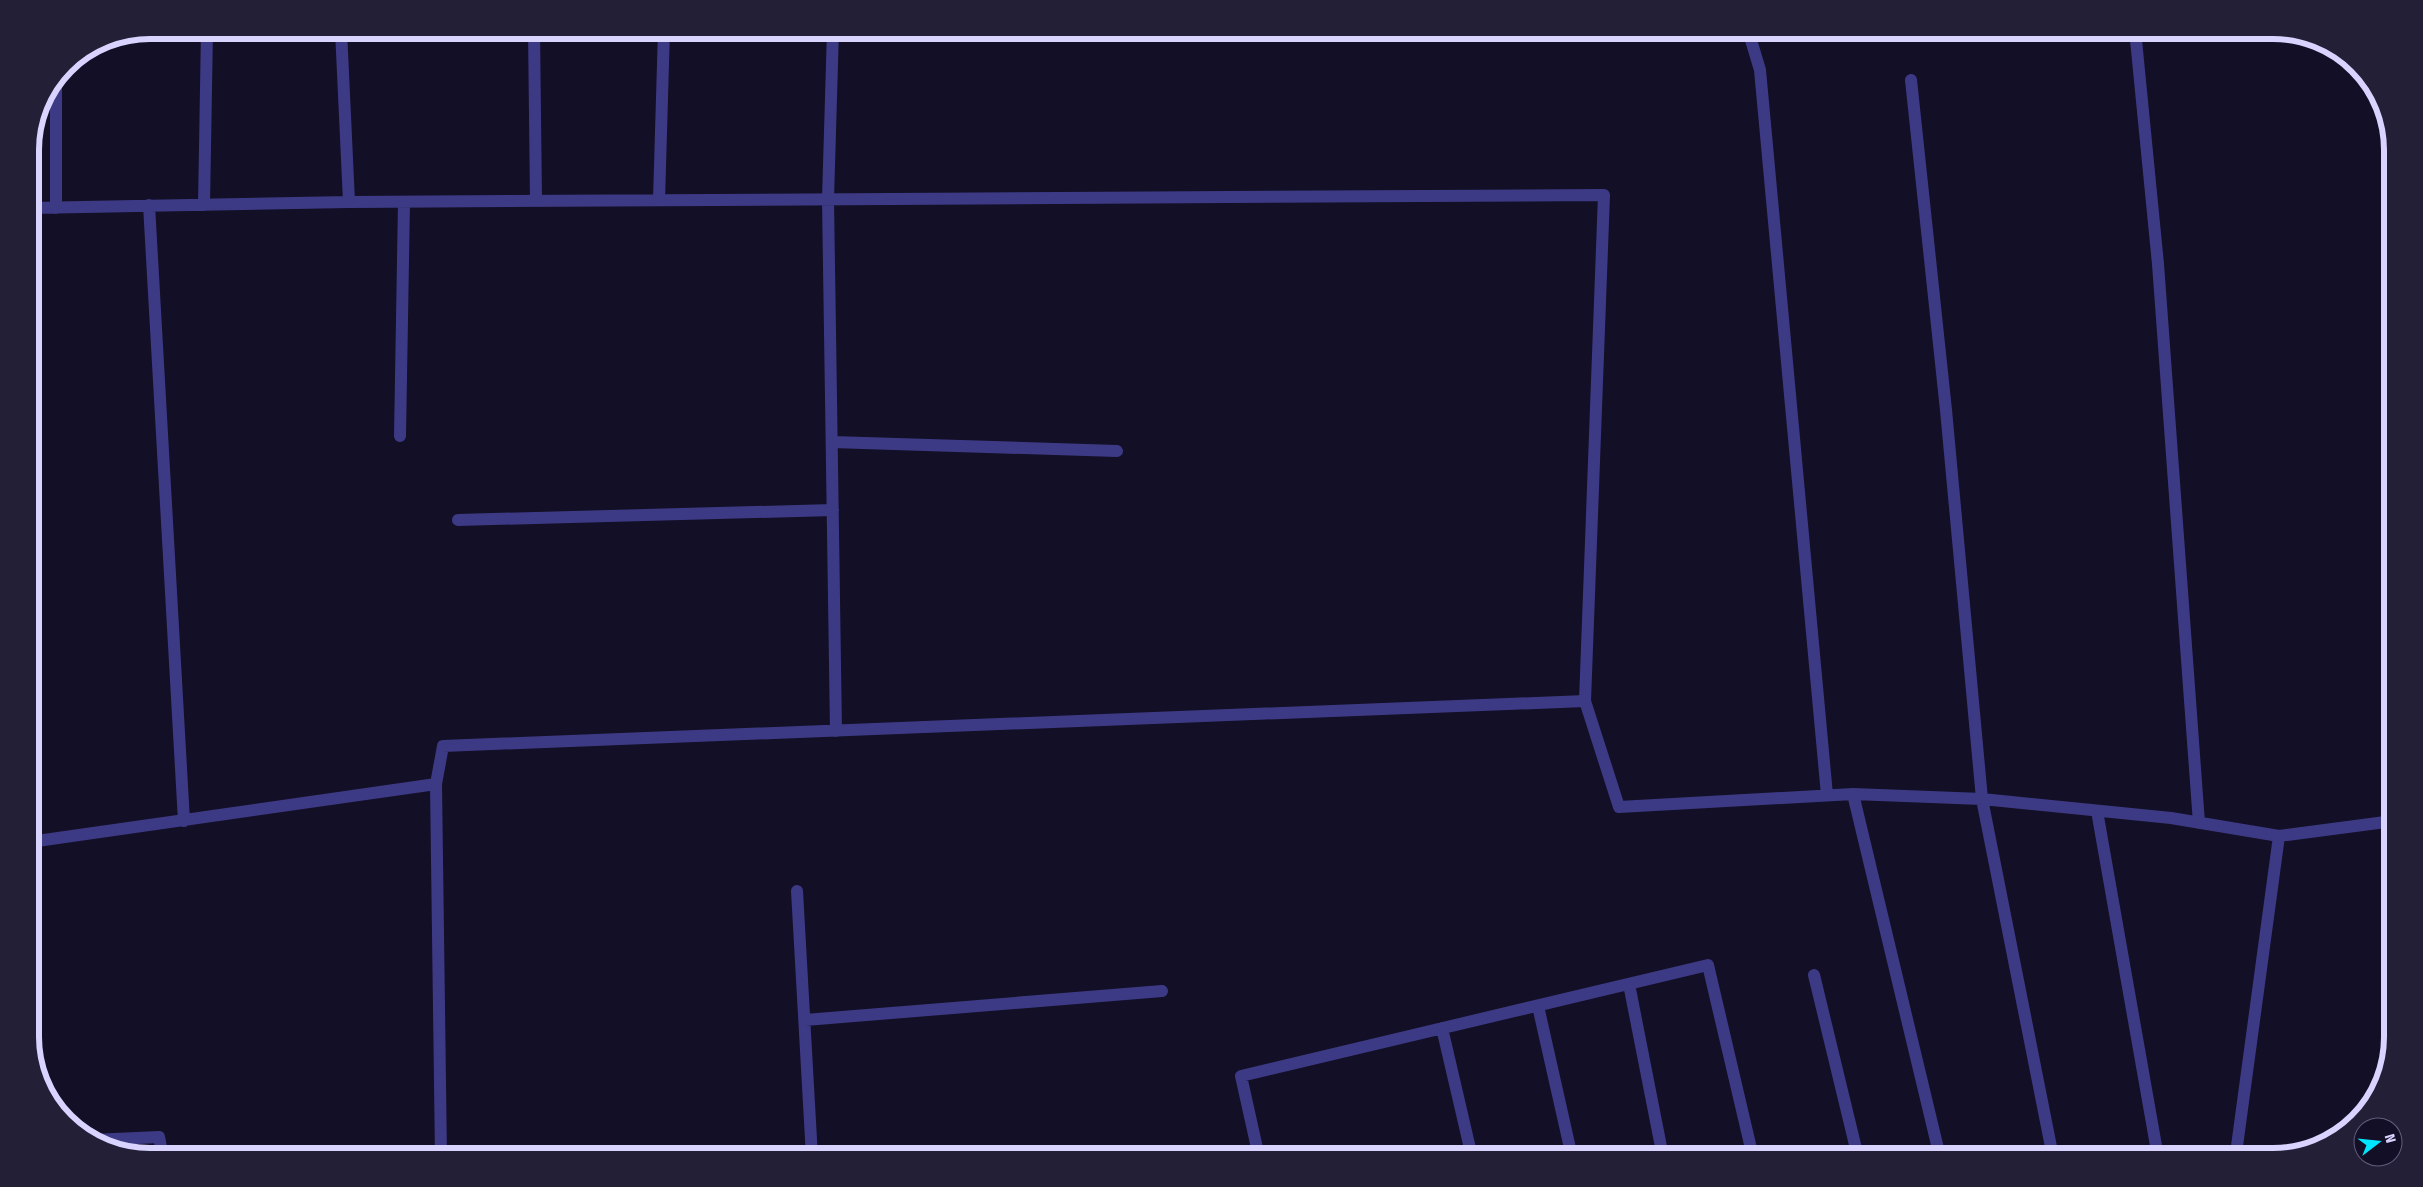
<svg xmlns="http://www.w3.org/2000/svg" width="2423" height="1187" viewBox="0 0 2423 1187" font-family="'Fira Sans Condensed',sans-serif">
  <style>
    .lines { fill: none; stroke-linecap: round; stroke-linejoin: round }
    .minor { stroke: #3d3a85; stroke-width: 12 }
    .rim { fill: none; stroke: #d9d4ff; stroke-width: 6 }
  </style>
  <rect width="100%" height="100%" fill="#130f26"/>
  <g class="lines">
    <path class="minor" d="M341,30L349,202
      M534,30L536,201
      M833,30L828,199L836,731
      M1748,30L1760,70L1827,795
      M2135,30L2158,264L2199,823
      M1911,80L1946,410L1982,799L2053,1157
      M659,200L664,30
      M149,205L184,821
      M204,205L207,30
      M30,208L349,202L1604,195L1585,701
      M56,208V78
      M400,436L404,202
      M832,442L1117,451
      M458,520L833,510
      M436,784L441,1157
      M2097,811L2158,1157
      M30,842L436,784L443,746L1585,701L1619,807L1853,794
      M797,891L812,1157
      M1814,975L1858,1157
      M1629,984L1663,1157
      M1538,1006L1572,1157
      M805,1020L1162,991
      M1442,1028L1472,1157
      M92,1140L159,1137L163,1157
      M1259,1157L1241,1076L1708,965L1753,1157
      M1940,1157L1853,794L1982,799L2171,818L2279,836
      M2238,1157L2237,1146L2279,836L2393,821"/>
  </g>
  <path d="M0 0H2423V1187H0ZM150 39H2273A111 111 0 0 1 2384 150V1037A111 111 0 0 1 2273 1148H150A111 111 0 0 1 39 1037V150A111 111 0 0 1 150 39Z" fill="#231f37" fill-rule="evenodd"/>
  <path class="rim" d="M150 39H2273A111 111 0 0 1 2384 150V1037A111 111 0 0 1 2273 1148H150A111 111 0 0 1 39 1037V150A111 111 0 0 1 150 39Z"/>
  <g transform="translate(2378 1142) rotate(74)"><circle r="24" fill="#130f26" stroke="#625e7d"/>
  <path d="M0-4L9 19L0 12L-9 19Z" fill="#00e5ff"/>
  <text y="-8" font-size="14" font-weight="bold" text-anchor="middle" fill="#d9d4ff">N</text>
  </g>
</svg>
